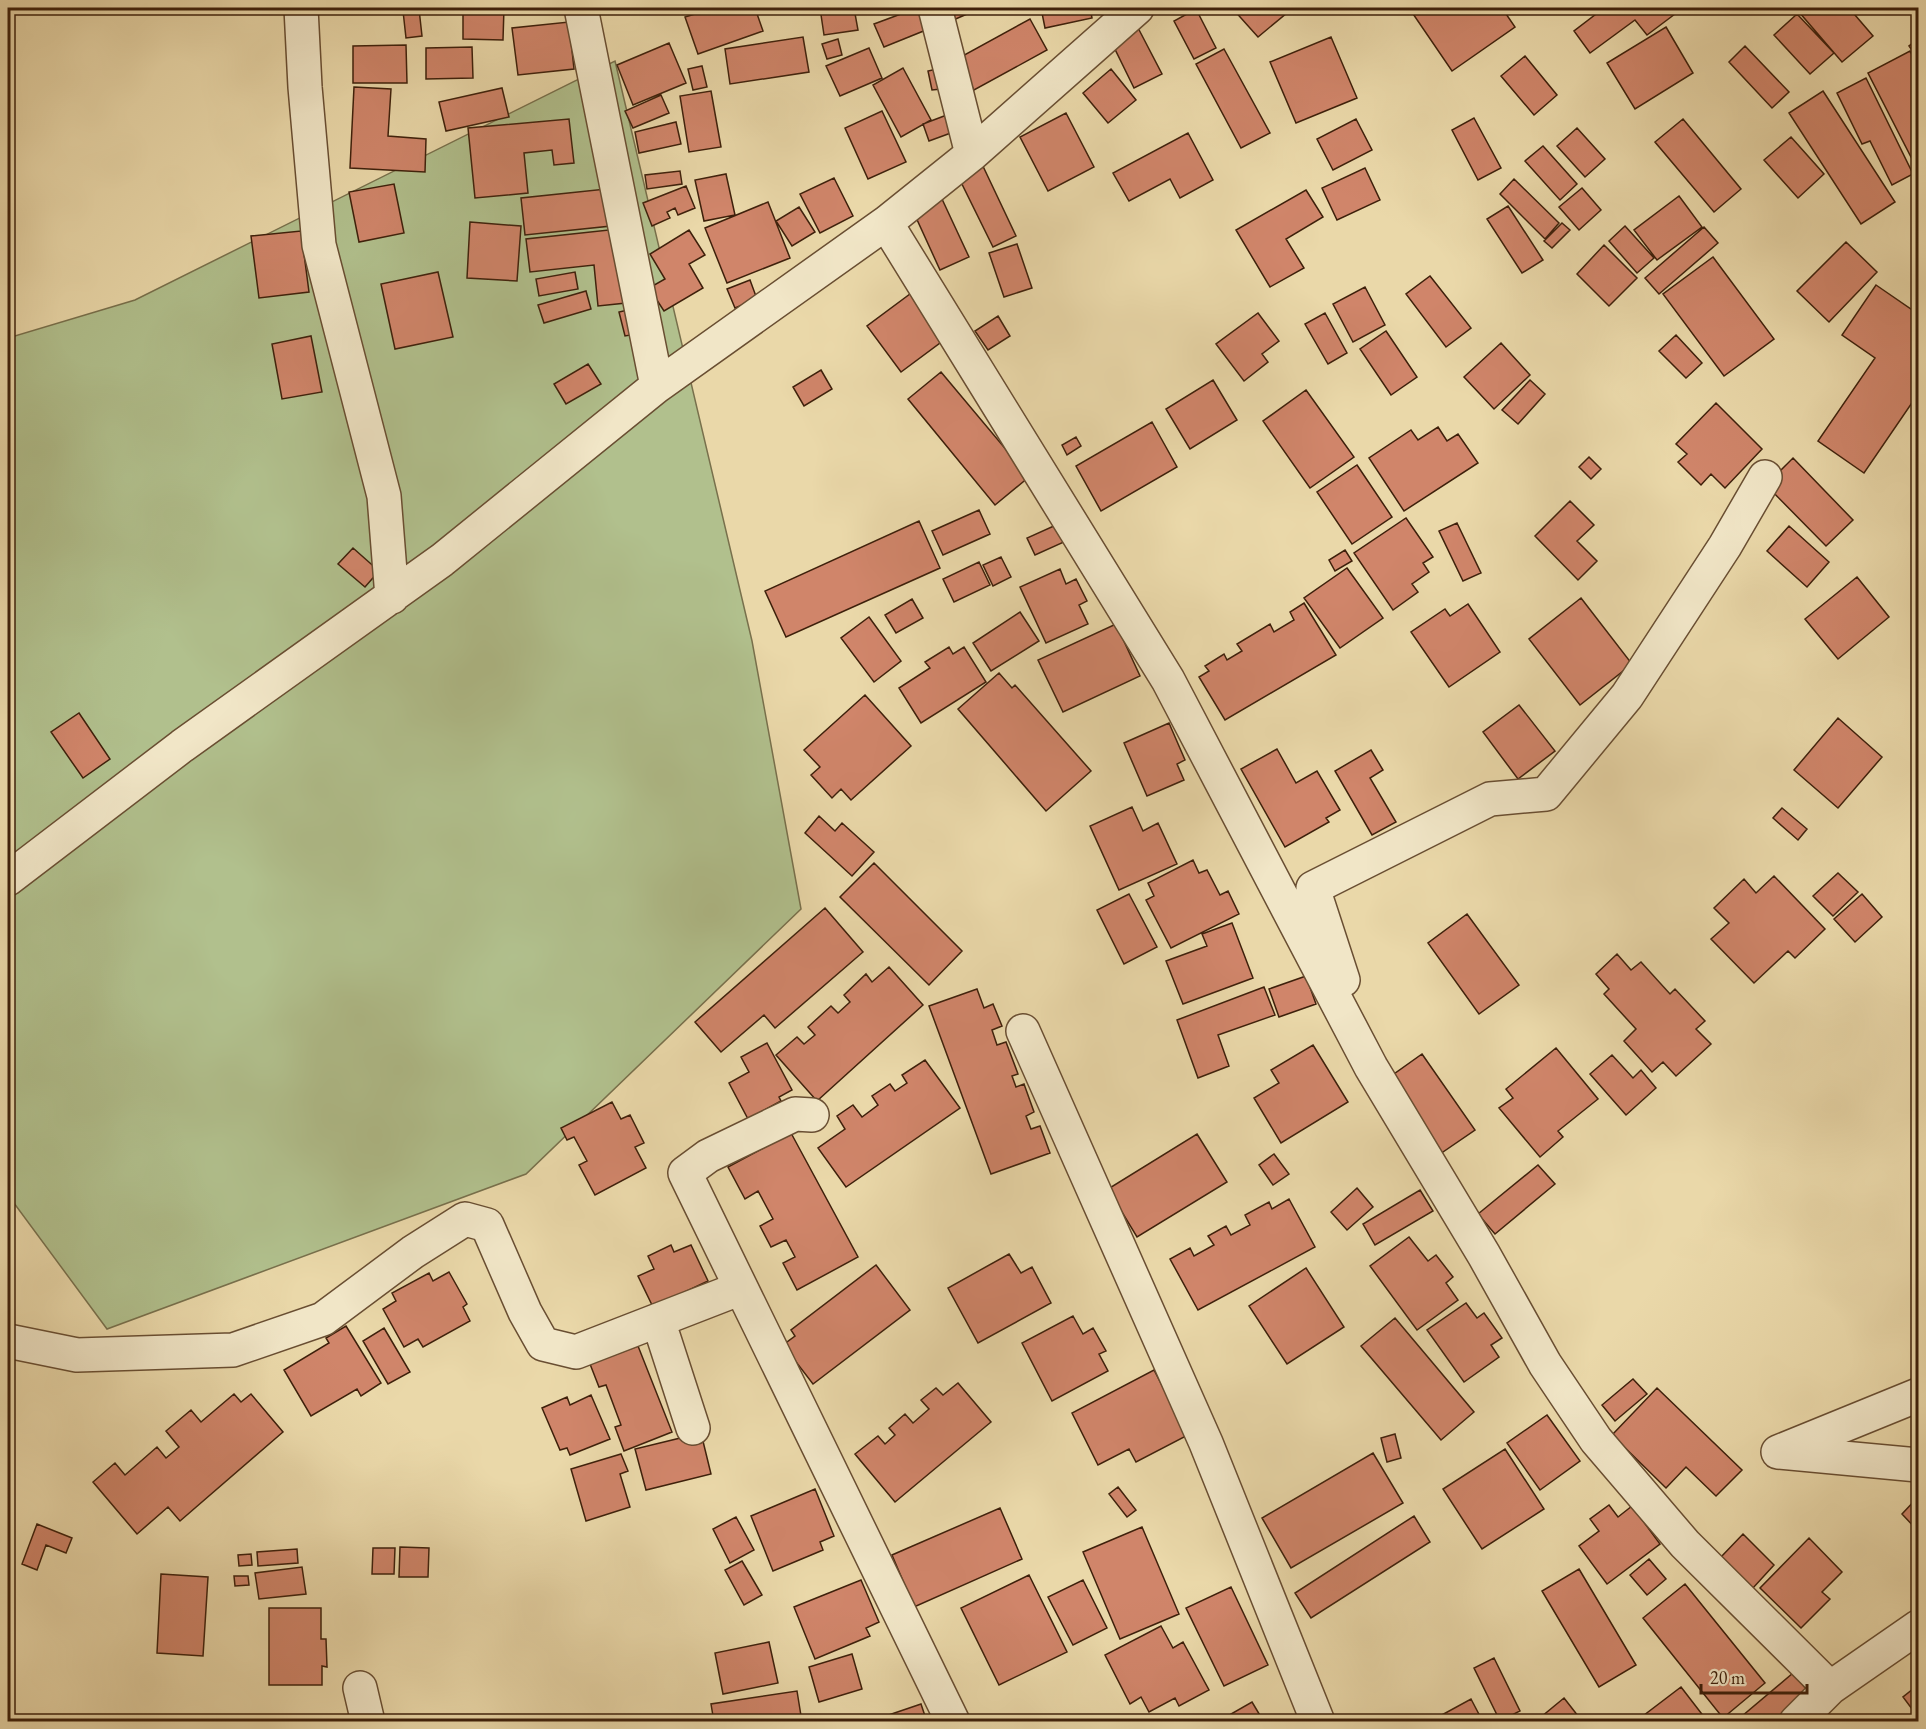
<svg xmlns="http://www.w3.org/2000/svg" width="1926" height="1729" viewBox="0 0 1926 1729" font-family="'EB Garamond',serif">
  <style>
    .green { fill: #b1c08d; stroke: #78704c; stroke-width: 1.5 }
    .building { fill: #d0856a; stroke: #3e200b; stroke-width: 1.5 }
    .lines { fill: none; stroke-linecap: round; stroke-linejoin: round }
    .minor-casing { stroke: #694e32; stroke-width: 36 }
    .minor { stroke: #f1e6c7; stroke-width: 33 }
  </style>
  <rect width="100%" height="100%" fill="#ead8a9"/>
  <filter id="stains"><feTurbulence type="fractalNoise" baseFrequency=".00333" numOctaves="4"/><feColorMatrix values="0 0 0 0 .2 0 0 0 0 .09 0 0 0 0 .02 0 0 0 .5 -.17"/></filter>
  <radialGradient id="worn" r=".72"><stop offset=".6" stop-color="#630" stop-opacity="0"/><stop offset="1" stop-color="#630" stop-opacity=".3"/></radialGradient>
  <path class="green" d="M615,61L752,641L801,909L526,1174L107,1329L8,1195V338L135,300Z"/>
  <path class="building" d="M463,8H504L503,40L463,39Z
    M511,8H578V9L511,10Z
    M715,8H755L763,31L698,54L685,17Z
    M820,8H854L858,30L824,35Z
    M917,8L926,30L884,47L874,24Z
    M945,8H981L951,21Z
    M1041,8H1090L1092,18L1045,28Z
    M1232,8H1293L1258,37Z
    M1409,8H1502L1515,27L1452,71Z
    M1604,8H1669L1675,14L1647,35L1635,20L1590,53L1574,31Z
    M1804,8H1849L1873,36L1842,62L1799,12Z
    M419,9L422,36L406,38L403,11Z
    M1196,9L1216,48L1194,59L1174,21Z
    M1797,14L1834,53L1810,74L1774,35Z
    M1030,19L1047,50L974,90L957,59Z
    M569,22L574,69L518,75L512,28Z
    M1136,24L1162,74L1134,88L1109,37Z
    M1666,27L1693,73L1635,109L1607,63Z
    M803,37L809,72L730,84L725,49Z
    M1331,37L1357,98L1296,123L1270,62Z
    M838,39L842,55L827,59L822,44Z
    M1918,39V59L1909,46Z
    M669,43L686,83L633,105L617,65Z
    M406,45L407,83H353V46Z
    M1745,46L1789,92L1772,108L1729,62Z
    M472,47L473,78L426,79V48Z
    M869,48L882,78L840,96L826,66Z
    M1224,49L1270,133L1241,148L1196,64Z
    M1910,51L1918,67V156L1912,159L1868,73Z
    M1525,56L1557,95L1534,115L1501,76Z
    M702,66L707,87L693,90L688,69Z
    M903,68L931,120L901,137L873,85Z
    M937,69L941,89L932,90L928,71Z
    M1111,69L1136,100L1108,123L1083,93Z
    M1866,78L1913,174L1892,185L1870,141L1862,144L1837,93Z
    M354,87L391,89L388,136L426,139L425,172L350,168Z
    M502,88L509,117L446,131L439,102Z
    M711,91L721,147L689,152L680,96Z
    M1823,91L1895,202L1861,224L1789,113Z
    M661,95L669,113L633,128L625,111Z
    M882,111L906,162L868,179L845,128Z
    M952,113L959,130L929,141L923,124Z
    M1066,113L1094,167L1048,191L1020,137Z
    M1474,118L1501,168L1478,180L1452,130Z
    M569,119L574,163L554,165L552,150L524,153L528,193L475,198L468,128Z
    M1356,119L1372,150L1333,170L1317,139Z
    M1683,119L1741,189L1714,212L1655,142Z
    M676,122L681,144L639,153L635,132Z
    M1577,128L1605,159L1585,177L1557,146Z
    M1188,133L1213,180L1180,198L1170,179L1129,201L1113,173Z
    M1791,137L1824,174L1798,198L1764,160Z
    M1543,146L1577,184L1560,200L1525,161Z
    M981,162L1016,236L993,247L957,174Z
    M1365,168L1380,200L1337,220L1322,188Z
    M680,171L682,184L647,189L645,175Z
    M726,174L735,215L704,221L695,180Z
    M834,178L853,216L820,233L800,194Z
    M1514,179L1559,223L1545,239L1500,194Z
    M394,184L404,233L359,242L349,192Z
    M686,186L695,208L678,215L675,208L667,212L670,218L652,226L643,203Z
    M1582,188L1601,210L1579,230L1559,207Z
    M606,189L611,226L525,235L521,198Z
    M1306,190L1323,217L1286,239L1304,268L1270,287L1236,230Z
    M1679,196L1702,227L1657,260L1634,230Z
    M942,199L969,257L940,270L914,213Z
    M768,202L790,258L727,283L705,228Z
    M1508,206L1543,260L1522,273L1487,219Z
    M799,207L815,232L792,246L776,221Z
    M470,222L521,226L517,281L467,278Z
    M1562,223L1570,230L1552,248L1544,241Z
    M1625,226L1654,258L1637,273L1609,241Z
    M1704,227L1718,243L1659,294L1645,278Z
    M618,229L626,303L598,306L594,265L530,272L526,239Z
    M689,230L705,255L689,264L703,288L664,311L649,288L665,279L650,254Z
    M301,231L309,292L259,298L251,236Z
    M1846,242L1877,272L1829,322L1797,291Z
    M1017,244L1032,288L1004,297L989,253Z
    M1604,245L1637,278L1609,306L1577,274Z
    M1713,257L1774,339L1724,376L1663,294Z
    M438,272L453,337L395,349L381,284Z
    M575,272L578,289L539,296L536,279Z
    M1430,276L1471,328L1446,347L1406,294Z
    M750,280L757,299L735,308L727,289Z
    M1876,285L1918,314V394L1864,473L1818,441L1875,358L1842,335Z
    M1365,287L1385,325L1353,342L1333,304Z
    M586,291L591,309L544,323L538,305Z
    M914,291L948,337L901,372L867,326Z
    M637,308L642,333L625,336L619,312Z
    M1258,313L1279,341L1262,354L1268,362L1244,381L1216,344Z
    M1325,313L1347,353L1328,364L1305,324Z
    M998,316L1010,336L988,350L975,331Z
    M1386,331L1417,377L1391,395L1360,349Z
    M1676,335L1702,363L1686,378L1659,351Z
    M311,336L322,392L282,399L272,344Z
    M1501,343L1530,375L1494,409L1464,377Z
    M588,364L601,384L566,404L554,384Z
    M821,370L832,389L804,406L793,387Z
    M941,372L1029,477L995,505L908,399Z
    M1213,380L1237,420L1190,449L1166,409Z
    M1530,380L1545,394L1518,424L1502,410Z
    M1306,390L1354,457L1310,488L1263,421Z
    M1716,403L1762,449L1725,488L1711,474L1701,485L1678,462L1687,454L1676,444Z
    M1152,422L1177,467L1101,511L1076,466Z
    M1438,427L1447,441L1458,434L1478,463L1404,511L1369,458L1411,430L1418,440Z
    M1076,437L1081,446L1067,455L1062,445Z
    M1589,457L1601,469L1591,479L1579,467Z
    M1793,458L1853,520L1826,546L1766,485Z
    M1357,465L1392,517L1352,544L1317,492Z
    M1570,501L1594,525L1577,541L1597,561L1578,580L1535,536Z
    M979,510L990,534L943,555L932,531Z
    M1406,518L1433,557L1423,563L1429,572L1412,584L1418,592L1393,610L1354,553Z
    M919,521L940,568L786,637L765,591Z
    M1457,523L1481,573L1463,581L1439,531Z
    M1056,525L1064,542L1035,555L1027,538Z
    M1789,526L1829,562L1807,587L1767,551Z
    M353,548L379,571L365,587L338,564Z
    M1345,550L1352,561L1335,571L1329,560Z
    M1001,557L1011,577L993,586L983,565Z
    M979,562L990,585L954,602L943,579Z
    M1347,568L1383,618L1340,648L1304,598Z
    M1060,569L1066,584L1076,579L1087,601L1079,605L1088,624L1046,643L1020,587Z
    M1857,577L1889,617L1838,659L1805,619Z
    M1581,598L1632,664L1580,705L1529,639Z
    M912,599L923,618L896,633L885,615Z
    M1304,603L1336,655L1225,720L1199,677L1209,671L1205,666L1224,654L1227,660L1242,651L1237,644L1270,624L1274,632L1294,620L1290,612Z
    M1468,604L1500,652L1449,687L1411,632L1445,609L1450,616Z
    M1020,612L1039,641L991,671L973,643Z
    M869,617L901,661L874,682L841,638Z
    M1116,624L1140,676L1063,712L1038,660Z
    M949,647L953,654L964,647L986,682L921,723L899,688L930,668L925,662Z
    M999,673L1012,688L1015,685L1091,771L1046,811L958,709Z
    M865,695L911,746L851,800L841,789L832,798L811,775L820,767L804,750Z
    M1519,705L1555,751L1518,779L1483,732Z
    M79,713L110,759L83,778L51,732Z
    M1838,718L1882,757L1838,808L1794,770Z
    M1169,723L1185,760L1177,764L1184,780L1147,796L1124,743Z
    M1277,749L1296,783L1317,771L1340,810L1326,818L1329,822L1285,847L1241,769Z
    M1371,750L1383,770L1370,778L1396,822L1372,835L1335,771Z
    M1132,807L1143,831L1158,823L1177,864L1119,890L1090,826Z
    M1782,808L1807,829L1798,840L1773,818Z
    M819,816L835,831L842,823L874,852L852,876L805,833Z
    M1193,860L1199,873L1207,870L1220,895L1228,891L1239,914L1171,948L1146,900L1154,896L1148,883Z
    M874,863L962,951L929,985L840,897Z
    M1838,873L1858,892L1833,916L1813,896Z
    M1774,876L1825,929L1795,958L1788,951L1754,983L1711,939L1729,923L1714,908L1744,879L1756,893Z
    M1129,894L1157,947L1124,964L1097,910Z
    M1862,894L1882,917L1855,942L1834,919Z
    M825,908L863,952L775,1028L764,1015L721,1052L695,1022Z
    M1467,914L1519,985L1479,1014L1428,943Z
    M1232,923L1253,978L1183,1004L1166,961L1207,946L1202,934Z
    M1617,954L1631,970L1641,962L1670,994L1675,989L1705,1021L1696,1029L1711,1044L1676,1076L1663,1062L1652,1072L1624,1041L1636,1029L1604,994L1609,989L1596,974Z
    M889,967L923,1005L817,1101L776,1055L797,1037L804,1044L815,1035L808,1027L831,1006L838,1013L850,1002L844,995L866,974L872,982Z
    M1306,976L1316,1004L1279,1017L1269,989Z
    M1264,987L1275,1015L1218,1035L1229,1066L1198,1078L1177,1020Z
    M977,989L984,1008L993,1004L1002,1026L992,1030L997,1045L1006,1042L1018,1074L1012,1076L1016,1087L1024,1084L1034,1112L1026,1116L1031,1129L1040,1126L1050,1153L991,1174L929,1006Z
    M767,1043L792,1090L779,1097L781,1101L748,1119L729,1083L749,1072L741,1057Z
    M1313,1045L1348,1102L1281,1143L1254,1098L1279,1083L1271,1070Z
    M1556,1048L1598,1099L1558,1131L1563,1137L1540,1157L1499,1108L1513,1098L1506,1089Z
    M1422,1054L1475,1130L1440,1154L1387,1079Z
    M1612,1055L1633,1078L1641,1070L1656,1088L1626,1115L1590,1074Z
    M925,1060L960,1108L846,1187L818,1148L845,1129L837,1116L853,1105L862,1117L878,1105L872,1096L890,1084L895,1091L907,1083L902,1075Z
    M612,1102L621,1119L630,1115L644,1143L635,1147L646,1168L595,1195L579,1165L587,1161L574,1137L567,1140L561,1128Z
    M791,1133L858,1257L797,1290L783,1263L795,1257L786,1240L771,1247L760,1226L773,1219L758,1191L745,1199L728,1167Z
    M1197,1134L1227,1182L1137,1237L1108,1189Z
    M1274,1154L1289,1174L1273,1185L1259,1165Z
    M1538,1165L1555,1184L1495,1234L1478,1214Z
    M1357,1188L1373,1207L1347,1230L1331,1212Z
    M1420,1190L1433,1211L1375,1245L1363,1224Z
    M1289,1199L1315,1247L1198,1310L1170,1259L1190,1248L1194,1256L1214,1245L1208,1236L1226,1226L1231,1235L1250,1225L1245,1215L1269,1202L1272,1209Z
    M1409,1237L1428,1261L1436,1255L1453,1277L1446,1283L1458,1300L1417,1330L1370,1266Z
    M671,1245L674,1252L691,1245L708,1281L653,1307L638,1276L654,1269L648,1256Z
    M1009,1254L1021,1273L1032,1267L1051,1303L978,1343L948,1288Z
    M876,1265L910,1310L813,1384L783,1345L795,1336L791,1330Z
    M1306,1268L1344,1327L1287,1364L1249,1306Z
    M449,1272L467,1304L463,1307L470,1321L423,1347L418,1339L404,1347L383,1309L396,1301L392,1293L429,1273L433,1281Z
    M1466,1303L1477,1318L1484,1313L1502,1338L1491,1345L1499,1357L1464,1382L1427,1330Z
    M1073,1316L1083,1334L1093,1328L1106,1351L1099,1354L1108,1371L1052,1401L1022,1343Z
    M1395,1318L1474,1412L1441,1440L1361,1346Z
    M346,1326L381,1383L361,1396L357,1389L311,1416L284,1370L329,1343L326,1338Z
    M384,1328L410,1372L388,1384L363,1341Z
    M638,1346L672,1432L624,1451L615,1427L621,1425L606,1385L599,1387L590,1364Z
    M1154,1370L1188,1435L1136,1462L1129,1449L1098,1465L1072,1413Z
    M1633,1379L1647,1394L1615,1421L1602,1405Z
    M958,1383L991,1422L895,1502L855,1454L878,1436L885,1444L895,1435L889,1428L905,1414L913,1423L929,1409L921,1400L936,1388L943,1395Z
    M1657,1388L1742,1470L1716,1496L1686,1467L1666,1488L1612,1435Z
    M234,1394L241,1402L251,1394L283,1432L180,1521L168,1507L137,1534L93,1482L115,1463L125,1475L157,1447L166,1458L179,1447L166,1431L191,1410L201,1422Z
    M591,1395L610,1439L570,1455L567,1448L560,1450L542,1408L567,1397L570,1405Z
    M1547,1415L1580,1461L1540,1490L1507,1443Z
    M701,1433L711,1474L646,1490L635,1449Z
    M1395,1434L1401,1458L1387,1462L1381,1438Z
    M1505,1449L1544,1509L1482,1549L1443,1489Z
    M1373,1453L1403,1503L1291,1568L1262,1518Z
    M621,1454L628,1471L620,1474L630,1507L586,1521L571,1469Z
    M1118,1487L1136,1510L1127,1517L1109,1494Z
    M815,1489L834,1536L820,1542L823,1550L773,1571L751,1516Z
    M1918,1497V1531L1902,1514Z
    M1609,1505L1618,1517L1632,1506L1660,1544L1607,1584L1579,1546L1599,1531L1590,1519Z
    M1000,1508L1022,1559L914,1607L892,1555Z
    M1414,1516L1430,1542L1311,1618L1295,1593Z
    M736,1517L754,1550L730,1563L713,1529Z
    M37,1524L72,1538L66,1553L46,1545L37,1570L22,1564Z
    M1142,1527L1179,1614L1120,1639L1083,1552Z
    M1743,1534L1774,1565L1753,1588L1721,1557Z
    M1809,1538L1842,1572L1822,1592L1830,1599L1801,1628L1760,1588Z
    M400,1547L429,1548L428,1577H399Z
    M373,1548H395L394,1574H372Z
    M297,1549L298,1563L258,1566L257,1552Z
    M251,1554L252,1565L239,1566L238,1555Z
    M1649,1559L1666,1579L1647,1595L1630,1575Z
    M742,1561L762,1595L744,1605L725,1570Z
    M302,1567L306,1594L259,1599L255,1573Z
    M1579,1569L1636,1665L1599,1687L1542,1591Z
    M161,1574L208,1577L203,1656L157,1653Z
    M1029,1575L1067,1652L999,1685L961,1608Z
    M234,1576H248L249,1585L235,1586Z
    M861,1580L879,1622L866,1628L870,1636L815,1659L794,1607Z
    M1083,1580L1107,1628L1073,1645L1048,1597Z
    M1685,1584L1765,1683L1723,1718L1643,1618Z
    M1231,1587L1268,1665L1224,1686L1186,1608Z
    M269,1608H321V1639H326L327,1667L322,1666V1685H269Z
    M1161,1626L1173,1648L1183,1642L1209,1690L1179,1706L1175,1698L1149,1712L1141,1697L1130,1704L1105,1655Z
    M769,1642L778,1683L723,1694L715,1653Z
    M852,1654L862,1689L819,1702L809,1667Z
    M1494,1658L1520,1711L1500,1721L1474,1668Z
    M1793,1673L1816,1701L1792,1722H1735Z
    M1918,1685V1722H1905L1915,1713L1903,1697Z
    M1681,1687L1708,1722H1635Z
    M797,1691L802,1722H714L711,1704Z
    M1564,1698L1582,1721L1535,1722Z
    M1471,1699L1483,1722H1429Z
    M1252,1702L1264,1722H1236L1231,1714Z
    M921,1704L927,1722H868Z"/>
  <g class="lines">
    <g class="minor-casing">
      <path id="minor" d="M301,8L305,87L319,245L384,496L392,597
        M581,8L657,386
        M935,8L972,154
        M886,223L1168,680L1371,1067L1484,1255L1545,1364L1596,1440L1685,1544L1830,1688
        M8,879L182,746L442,560L657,386L886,223L972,154L1137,8
        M1343,980L1313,888L1490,799L1546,794L1627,696L1725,546L1765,477
        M1023,1031L1206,1443L1318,1722
        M812,1115L795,1114L708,1156L685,1173L953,1722
        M658,1320L693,1428
        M8,1341L77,1355L233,1350L323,1319L413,1252L465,1219L487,1225L525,1312L543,1344L576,1352L741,1288
        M1918,1395L1778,1452L1918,1465
        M360,1688L368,1722
        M1796,1722L1830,1688L1918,1627"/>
    </g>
    <use href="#minor" class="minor"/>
  </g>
  <rect width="1926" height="1729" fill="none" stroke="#ead8a9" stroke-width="30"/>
  <rect x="9" y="9" width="1908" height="1711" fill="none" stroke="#3e200b" stroke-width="3"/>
  <rect x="15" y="15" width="1896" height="1699" fill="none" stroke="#3e200b" stroke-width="1.5"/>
  <path d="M1701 1684v9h106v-9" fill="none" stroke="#3e200b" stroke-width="3"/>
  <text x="1710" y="1684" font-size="18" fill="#3e200b" stroke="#f1e6c7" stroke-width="4.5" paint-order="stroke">20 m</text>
  <rect width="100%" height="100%" filter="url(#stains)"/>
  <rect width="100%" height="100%" fill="url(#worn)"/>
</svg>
